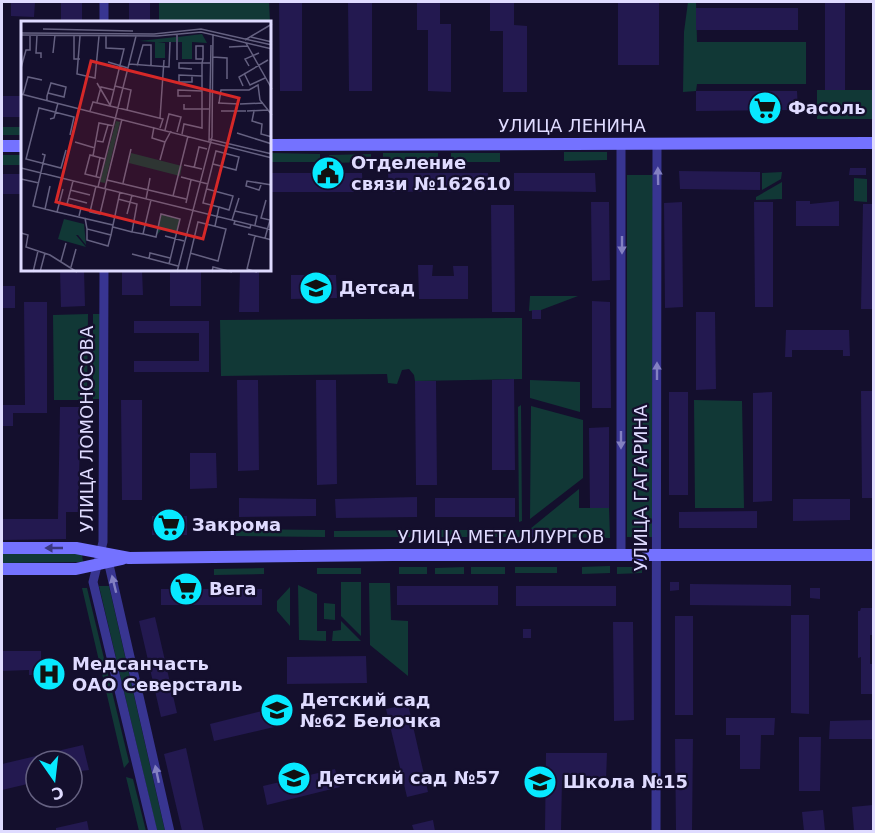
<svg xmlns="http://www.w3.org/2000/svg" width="875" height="833" viewBox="0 0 875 833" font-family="'DejaVu Sans',sans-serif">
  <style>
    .green { fill: #113836 }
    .building { fill: #231950 }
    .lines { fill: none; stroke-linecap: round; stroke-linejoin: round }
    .street { stroke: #383591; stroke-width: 9 }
    .secondary { stroke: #7472ff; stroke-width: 12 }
    .oneway { fill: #8380c2 }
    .oneway2 { fill: #3a3781 }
    .labels { text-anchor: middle; stroke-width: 4.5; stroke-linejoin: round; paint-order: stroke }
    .poi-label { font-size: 18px; font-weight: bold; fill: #dfdbff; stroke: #140f2d; text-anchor: start }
    .street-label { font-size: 18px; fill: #dfdbff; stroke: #140f2d }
    .inset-road { fill: none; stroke: #656181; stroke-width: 1.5 }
    .view { fill: #d62828; fill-opacity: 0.15; stroke: #d62828; stroke-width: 3 }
    .inset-edge { fill: none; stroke: #dfdbff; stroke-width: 3 }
  </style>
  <rect width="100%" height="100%" fill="#140f2d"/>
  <path class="green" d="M159,2H269L270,22H159Z
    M688,2H696L697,42H806V84H697L696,91L683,92L684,32Z
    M817,90H873V119H817Z
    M2,127H22V135H2Z
    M564,152H607V160L564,161Z
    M270,153L320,154V162H270Z
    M383,153H438V161L383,162Z
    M451,153H500V162H451Z
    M371,154V162L329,163V155Z
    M2,155H22V165H2Z
    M782,172L781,179L762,190V173Z
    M627,175H653L652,537H627Z
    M854,178L867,179V202L854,201Z
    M782,182V199L756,200V197Z
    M530,296H578L541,310L529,311Z
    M88,314L87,400H54L53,315Z
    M93,314H101L100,399H93Z
    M522,318V379L415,381L414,375L409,369L402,370L397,384L388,383L387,374L221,376L220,320Z
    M530,380L580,382V412L530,398Z
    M694,400L742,401L744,508H695Z
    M521,405L522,521L519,522L518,407Z
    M531,406L583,420V478L530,519Z
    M579,489V508H609L610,538L540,537L539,529H530Z
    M235,529L325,530V537L235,536Z
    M425,530V537H334V531Z
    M432,530H522V537H432Z
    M2,554H82L83,562L2,563Z
    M610,566V573L582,574V567Z
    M399,567H427V574H399Z
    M464,567V574H435V568Z
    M471,567H505V574H471Z
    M515,567H557V573H515Z
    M617,567H642V573L617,574Z
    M264,568V574L214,575V569Z
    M317,568H361V574H317Z
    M341,582H361V636L341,616Z
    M369,583H390L391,620L408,621V676L370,645Z
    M298,585L317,594V631H326V641L299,640Z
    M99,586H109L165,831H157Z
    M290,587V626L277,611V601Z
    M82,588H87L129,762L124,768Z
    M324,603L335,604V620L324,619Z
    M341,621L361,641H332L333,631L341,630Z
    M126,777L133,779L146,831H139Z"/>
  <path class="building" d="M11,2H35L34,17L11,16Z
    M61,2H82V22H61Z
    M129,2H150V22H129Z
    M279,2H302V91H280Z
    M348,2H372V91H349Z
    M417,2H440V24H451V92L428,91V30H417Z
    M490,2H514V25L527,26V92H503V31H490Z
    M618,2H659V65H618Z
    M825,2H845V90H825Z
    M696,8H798V30H696Z
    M696,91H797L798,110L696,111Z
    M2,96H22V117H2Z
    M850,168H866V175H849Z
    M679,171L760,172V190L680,189Z
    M270,173H362L363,192H270Z
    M388,173H488V191L389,192Z
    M514,173H595L596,192L514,191Z
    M2,174H22V194H2Z
    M796,201H810V204L839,201V226H796Z
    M591,202H609L610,280L592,281Z
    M682,202L683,307L665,308L664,203Z
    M754,202H773V307H755Z
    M863,204H873V309H861Z
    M491,205H514L515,312H492Z
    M418,265H433L432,276H454L453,266H468V299H419Z
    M60,270H84L85,306L61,307Z
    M122,270H142L143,295H122Z
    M240,270H259V312H239Z
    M170,271H201V306H170Z
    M291,275H336L337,298L291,299Z
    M2,286H15V308H2Z
    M592,301L610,302L611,408H592Z
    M24,302H47V413H13V426H2V405H25Z
    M532,310H541V319H532Z
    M696,312H715L716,389L696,390Z
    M134,321H209V372H134V361H199V333H134Z
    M786,330H849L850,356H843V350H792V357H785Z
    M514,379L515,470H492V380Z
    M237,380H258L259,470L238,471Z
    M316,380H336L337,484L317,485Z
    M415,381H436L437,485H416Z
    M861,391H873V498H862Z
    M669,392H688V495H669Z
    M772,392V501L753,502V393Z
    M121,400H142V500H122Z
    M60,407H81L78,512H66V539L2,540V519H58Z
    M609,427V508H590L589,428Z
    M190,453H216L217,488L190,489Z
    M417,497V517L336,518L335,499Z
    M239,498L316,499V516L239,517Z
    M435,498H515V517H435Z
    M793,499H850V520L793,521Z
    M757,511V528H679V512Z
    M152,516H187V535H152Z
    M530,529H540V537H530Z
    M670,582H679V590L670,591Z
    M690,584L791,585V606L690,605Z
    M397,586H498V605H397Z
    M516,586H616V606H516Z
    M810,588H820V599L810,598Z
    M161,589H262V605H161Z
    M861,608H873V635H870V664H873V694H861V657L858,658V611H860Z
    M791,615H809V714L791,713Z
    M675,616H693V715H675Z
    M155,617L177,713L161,717L139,621Z
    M613,622H633L634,720L614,721Z
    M523,629H531V638H523Z
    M2,651H41V675H29V670L2,671Z
    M366,656L367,683L287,684V657Z
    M408,704L428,792L407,797L386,709Z
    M282,706L287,724L214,741L210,724Z
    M726,718H775L774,735H761L760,769H740V735H726Z
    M873,720V739H829L830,721Z
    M799,737H821L820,791H799Z
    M675,739H693L692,831H676Z
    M83,745L89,770L72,772V761H36V782L2,790V764Z
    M186,748L204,831H182L164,754Z
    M546,753H607L606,780H562L561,831H545Z
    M335,769L340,787L267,805L263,786Z
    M873,805V831H854L852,807Z
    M823,810L825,831H804L802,812Z
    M433,820L435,831H414L412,825Z
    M87,821L89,831H56V828Z"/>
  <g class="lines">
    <path class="street" d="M104,2V22
      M621,144V555
      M104,270L103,542L93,582L153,832
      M107,556L170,832
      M656,832L657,144"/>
    <path class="secondary" d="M270,145L874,143
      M2,146H22
      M2,548H76L129,558L393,555H874
      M2,569H76L122,559"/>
  </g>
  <defs><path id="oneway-solid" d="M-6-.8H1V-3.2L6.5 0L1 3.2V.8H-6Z" transform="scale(1.5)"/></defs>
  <g class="oneway">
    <use href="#oneway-solid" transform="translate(658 176) rotate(-91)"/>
    <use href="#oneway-solid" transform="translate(622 245) rotate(90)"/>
    <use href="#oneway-solid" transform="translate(657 371) rotate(-90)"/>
    <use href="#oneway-solid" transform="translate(621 440) rotate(90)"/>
    <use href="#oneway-solid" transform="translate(114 584) rotate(-104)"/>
    <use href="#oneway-solid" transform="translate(157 774) rotate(-102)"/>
  </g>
  <use class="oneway2" href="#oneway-solid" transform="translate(54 548) rotate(-180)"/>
  <defs>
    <g id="supermarket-disc" transform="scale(1.725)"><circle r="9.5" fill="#07e9ff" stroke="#140f2d"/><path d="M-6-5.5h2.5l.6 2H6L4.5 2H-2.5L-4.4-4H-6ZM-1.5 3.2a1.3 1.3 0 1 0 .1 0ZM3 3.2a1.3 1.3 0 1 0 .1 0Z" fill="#111"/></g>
    <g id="civic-disc" transform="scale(1.725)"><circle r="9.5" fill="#07e9ff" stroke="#140f2d"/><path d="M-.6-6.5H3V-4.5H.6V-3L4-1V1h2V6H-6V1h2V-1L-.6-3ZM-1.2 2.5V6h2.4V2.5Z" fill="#111"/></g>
    <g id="school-disc" transform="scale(1.725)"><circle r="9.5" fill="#07e9ff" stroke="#140f2d"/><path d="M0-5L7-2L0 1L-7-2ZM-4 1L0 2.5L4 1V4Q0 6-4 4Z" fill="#111"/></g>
    <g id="hospital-disc" transform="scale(1.725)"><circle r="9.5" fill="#07e9ff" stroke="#140f2d"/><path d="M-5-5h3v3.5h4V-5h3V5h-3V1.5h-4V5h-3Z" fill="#111"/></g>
  </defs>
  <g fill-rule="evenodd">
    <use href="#supermarket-disc" x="765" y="108"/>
    <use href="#civic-disc" x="328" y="173"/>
    <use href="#school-disc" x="316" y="288"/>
    <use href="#supermarket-disc" x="169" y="525"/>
    <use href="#supermarket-disc" x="186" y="589"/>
    <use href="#hospital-disc" x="49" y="674"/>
    <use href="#school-disc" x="277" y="710"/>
    <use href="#school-disc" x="294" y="778"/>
    <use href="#school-disc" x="540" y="782"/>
  </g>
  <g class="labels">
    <g class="poi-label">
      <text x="788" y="114">Фасоль</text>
      <text x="351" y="169">Отделение<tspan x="351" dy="21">связи №162610</tspan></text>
      <text x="339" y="294">Детсад</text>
      <text x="192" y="531">Закрома</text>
      <text x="209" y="595">Вега</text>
      <text x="72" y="670">Медсанчасть<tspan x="72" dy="21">ОАО Северсталь</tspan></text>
      <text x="300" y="706">Детский сад<tspan x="300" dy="21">№62 Белочка</tspan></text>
      <text x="317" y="784">Детский сад №57</text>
      <text x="563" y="788">Школа №15</text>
    </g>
    <g class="street-label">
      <text x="572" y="132">УЛИЦА ЛЕНИНА</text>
      <text transform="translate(87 429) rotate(-90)" y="6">УЛИЦА ЛОМОНОСОВА</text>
      <text transform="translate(641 488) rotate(-90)" y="6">УЛИЦА ГАГАРИНА</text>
      <text x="501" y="543">УЛИЦА МЕТАЛЛУРГОВ</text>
    </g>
  </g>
  <g transform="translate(21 21)">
    <rect width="250" height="250" fill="#140f2d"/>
    <path d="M181,13L186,22L171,21V38H161V21H157V16ZM155,16V21H137L144,22V37H134V21L118,20ZM95,100L99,101L84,162L79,161ZM110,132L161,145L159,155L108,142ZM140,193L159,198L155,213L140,209L135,215ZM43,198L63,203L65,224L57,214H55L65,226L37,218Z" fill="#113836"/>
    <path class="inset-road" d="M22,8L112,10M0,12L133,13L180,8L251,24M0,14L136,15L180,11L251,28M16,14L15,32H20V37M53,15V38H59M59,15L56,53L74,57L78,15M85,15V27L103,28L89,85M230,16L251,21M224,19L251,3M225,22L251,68M208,26L227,25M32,32L34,14M192,36L206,37V58M156,39V13M87,41L107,47M108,43L148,46L149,21M116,45L122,24H130V45M228,45L224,38L238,32M0,47L5,29H9V14M171,48L158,47V42H181L182,38V25H175V38H182M223,52L229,64L244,57M171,55V61H158V54L181,55M76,62L89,84M222,65L218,56L247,39M0,73L251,137M2,74L7,56L21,59M170,75H157V69L181,70M26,79V75L30,62L45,66L43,76L27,72M76,81L80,66L93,69M197,82L218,83M198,82L200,69H228L237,64L239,79L251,94M163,83V88H188M219,83L242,82M106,89L142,98L139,107M69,90L72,81L106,89L110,69L94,65M200,90H225M226,90L247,89M233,90L231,100L241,103L240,113L251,116M139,97L143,39M29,98L33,97L37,82M133,106L131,117L144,121L150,110M144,109L148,93L160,96L156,111M216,112L251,123M161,113L163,103L181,107V42H189M188,118L251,133M76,120L82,121L87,104M54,121L74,127M188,121L190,24M45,129L40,147L5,138L18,87L53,96L49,114M21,133L24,134L12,185L36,191L42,168M72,135L78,102L93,105M139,139L144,121M192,143L215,149L218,136L195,130L182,182L198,186L194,205M163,144L181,148M0,147L251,209M173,147L178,126L186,128M75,156L79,137M160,156L187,163M80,157L64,153L69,134L84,138M0,158L18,162M86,159L165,178M52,160L46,183L60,187L58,195M102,162L110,128M240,164L238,169L225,165L226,160L251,164M75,165L69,191L79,193L85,168M77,166L115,15M84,167L101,98M186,168L212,175L208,189L198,186M49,169L69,174M152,175L167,115M47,177L66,182M97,178L116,183L111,211L122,213M125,178L129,157M130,179L122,213L135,216L140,193L159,198L148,243M165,182L170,159M24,188L29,165M214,190L236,195L234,204M36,191L92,204L99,171M106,193L111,174M64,197L66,208L90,214L92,204M211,199L218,177M214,200L213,203L229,207L230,203M92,206L111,211M66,208V219L87,225L90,214M0,212L7,214L5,226L29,234L56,251M227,213L251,219M144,215L163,220M234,215L226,248L236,251M244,217L249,199L240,197L245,179M111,233L157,245M128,238L129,232L149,237M40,240L45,222M50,246L55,228M12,251L17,230M19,251L24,232M156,251L191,116L192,13M165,251L177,201L205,208L197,240L169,232M191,251L192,246L211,251"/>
    <path class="view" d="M70,40L218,77L182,218L35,181Z"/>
    <rect width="250" height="250" class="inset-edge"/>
  </g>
  <rect width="875" height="833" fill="none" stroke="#dfdbff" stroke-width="6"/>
  <g transform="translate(54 779) rotate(166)"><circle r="28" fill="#140f2d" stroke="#656181" stroke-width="1.5"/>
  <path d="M0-4.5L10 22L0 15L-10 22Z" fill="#07e9ff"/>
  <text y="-9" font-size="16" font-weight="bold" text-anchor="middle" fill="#dfdbff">С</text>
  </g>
</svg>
